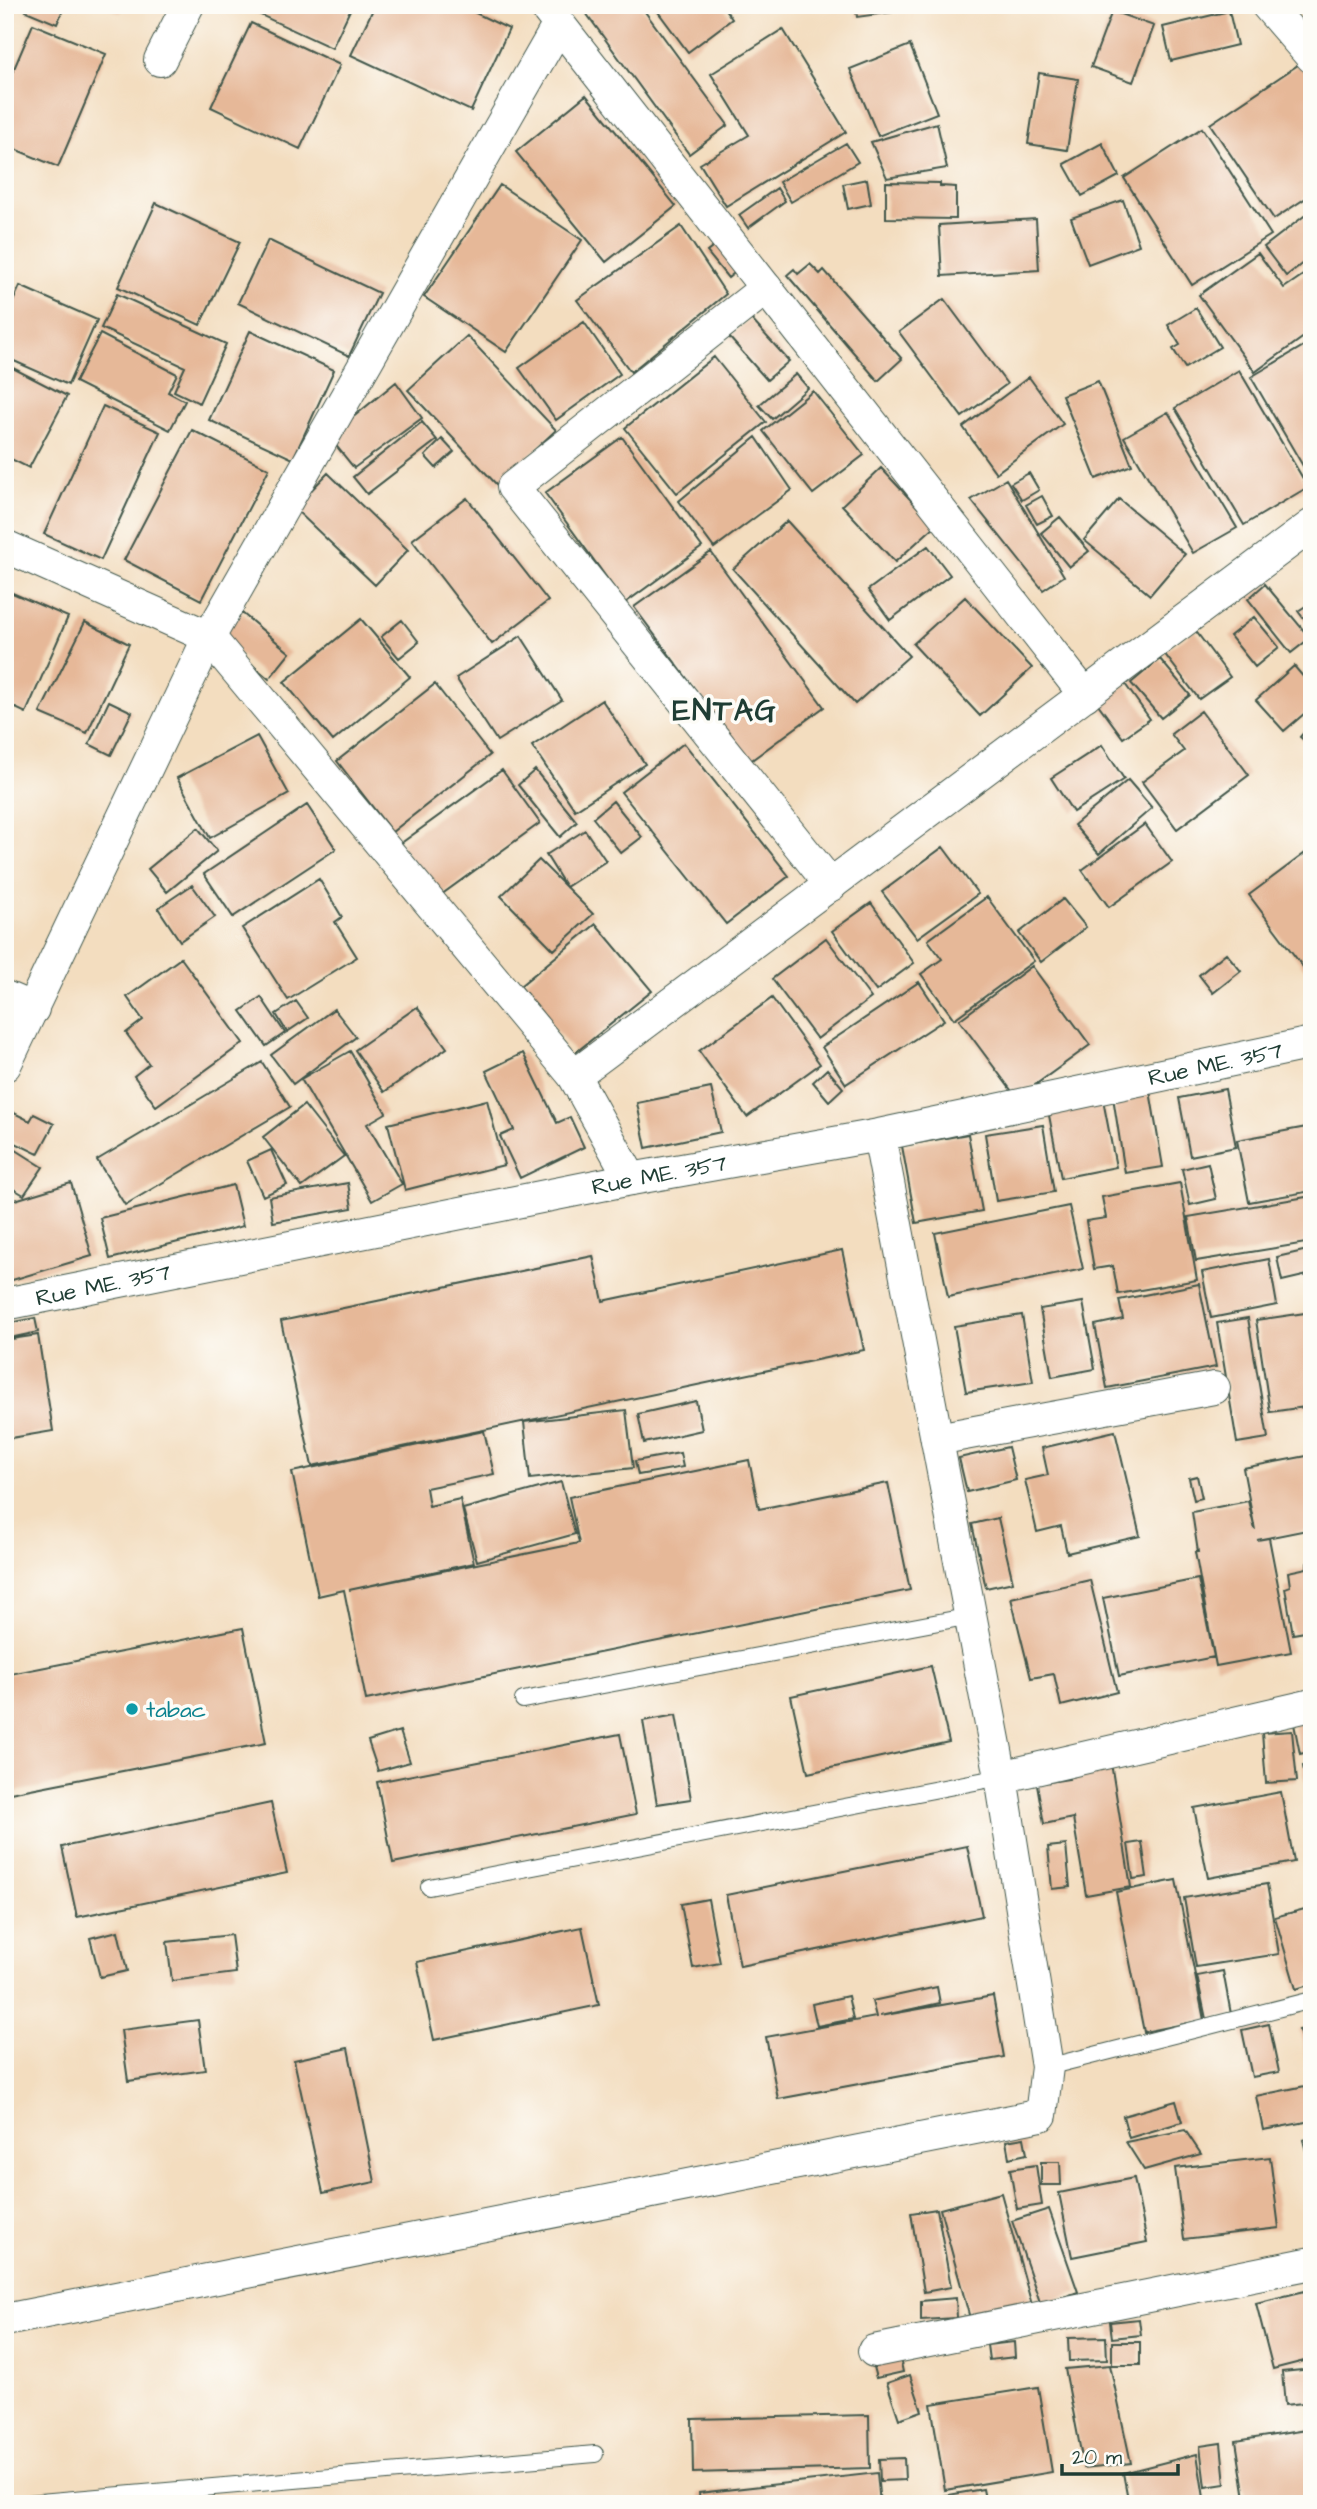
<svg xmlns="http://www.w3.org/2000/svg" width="1317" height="2509" viewBox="0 0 1317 2509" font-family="'Architects Daughter',sans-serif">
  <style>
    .building { fill: #e6b898 }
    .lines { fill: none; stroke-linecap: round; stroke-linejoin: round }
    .service-casing { stroke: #3f5549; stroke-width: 18 }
    .minor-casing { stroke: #3f5549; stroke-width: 34 }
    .service { stroke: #fff; stroke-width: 16 }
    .minor { stroke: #fff; stroke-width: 32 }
    .culture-dot { fill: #0f9aa8; stroke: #fdfcf7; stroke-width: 2.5 }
    .labels { text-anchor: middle; stroke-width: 7; stroke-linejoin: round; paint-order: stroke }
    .street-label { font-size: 23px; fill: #1f3d34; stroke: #fdfcf7 }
    .culture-label { font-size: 23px; fill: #0d838f; stroke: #fdfcf7; text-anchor: start }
    .district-label { font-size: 30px; font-weight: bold; letter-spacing: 2px; fill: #1f3d34; stroke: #fdfcf7 }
  </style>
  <rect width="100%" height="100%" fill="#fdfcf7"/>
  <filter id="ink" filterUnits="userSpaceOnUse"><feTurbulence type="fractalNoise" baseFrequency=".0143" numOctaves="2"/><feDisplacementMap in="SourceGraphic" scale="14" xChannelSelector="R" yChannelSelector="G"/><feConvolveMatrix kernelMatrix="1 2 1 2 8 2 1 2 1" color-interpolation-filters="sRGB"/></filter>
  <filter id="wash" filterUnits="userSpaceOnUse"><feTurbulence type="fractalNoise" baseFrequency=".00686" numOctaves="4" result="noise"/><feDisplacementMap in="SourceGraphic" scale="28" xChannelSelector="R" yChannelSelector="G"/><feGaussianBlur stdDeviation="1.57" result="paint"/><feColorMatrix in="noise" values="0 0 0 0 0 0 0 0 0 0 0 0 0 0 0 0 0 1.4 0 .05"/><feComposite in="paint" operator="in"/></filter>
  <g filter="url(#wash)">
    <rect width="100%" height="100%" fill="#f3ddbf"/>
    <g id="blocks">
      <path class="building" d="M29,5H65L57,24L26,11Z
        M104,5H124L120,13Z
        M239,5H341L350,10L332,48Z
        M375,5H459L509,29L471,111L351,55Z
        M597,5H640L728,125L689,154L586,13Z
        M653,5H722L732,19L688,52Z
        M855,5H893L894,12L857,17Z
        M944,5H994V11H944Z
        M1160,5H1184V6L1162,12Z
        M1112,11L1154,26L1133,82L1091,67Z
        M1229,11L1237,45L1171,61L1163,27Z
        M251,23L340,65L300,149L211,107Z
        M33,24L106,54L58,167L5,145V90Z
        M783,29L846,132L726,206L700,164L749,135L711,74Z
        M910,45L937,113L878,136L850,69Z
        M1301,63L1312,79V194L1274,219L1210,124Z
        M1039,73L1078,79L1067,150L1028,144Z
        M586,95L676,206L606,262L516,152Z
        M937,123L947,168L887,178L871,142Z
        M1202,128L1271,235L1192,285L1124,178Z
        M846,143L858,162L791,202L779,182Z
        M1102,143L1119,176L1082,196L1064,164Z
        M867,179L871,204L848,209L843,184Z
        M886,182L940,183V186L956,187V219L886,218Z
        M500,185L582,240L506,352L424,297Z
        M777,188L785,201L748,228L739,215Z
        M1123,200L1139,245L1088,264L1071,218Z
        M156,203L240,242L200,325L118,287Z
        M1312,210V256L1286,276L1264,247Z
        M1036,219L1039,270L942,276L939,225Z
        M681,226L726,294L631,372L577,300Z
        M724,239L744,265L728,278L707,252Z
        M268,240L379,293L349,356L238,303Z
        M1258,253L1284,288L1312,269V331L1255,372L1199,295Z
        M810,264L820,274L824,270L902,359L878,381L787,275L794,269L798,274Z
        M20,286L97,320L68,385L5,357V319Z
        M117,294L226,344L199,403L174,391L185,367L101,328Z
        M944,299L1007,384L962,417L899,332Z
        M1196,308L1220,347L1185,368L1173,349L1180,345L1168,325Z
        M751,319L789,361L767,380L729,337Z
        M584,322L620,374L556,420L519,368Z
        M250,331L334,370L293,459L209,420Z
        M100,334L177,374L168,392L185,401L170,430L75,382Z
        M467,336L556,430L497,485L408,390Z
        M1312,341V461L1303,466L1251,377Z
        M714,357L766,422L677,493L625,428Z
        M5,364L67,396L29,468L5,456Z
        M1239,370L1308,487L1244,525L1175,408Z
        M796,374L808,388L772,419L759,405Z
        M1029,377L1063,424L996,473L963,427Z
        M1098,381L1132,465L1096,479L1062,395Z
        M396,382L422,418L354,468L329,437Z
        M813,391L864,455L813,494L763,431Z
        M103,406L160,432L101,560L44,534Z
        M1168,412L1237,528L1193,553L1124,437Z
        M422,422L437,440L367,494L353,477Z
        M192,430L269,469L201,600L124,560Z
        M622,437L702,547L625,603L545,493Z
        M756,437L792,490L714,548L679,501Z
        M442,439L454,452L436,468L425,456Z
        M881,468L935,526L895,562L842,505Z
        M328,473L408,550L375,585L294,508Z
        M1029,473L1039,490L1022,500L1011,483Z
        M1006,479L1064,576L1043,590L971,500Z
        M1042,496L1053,516L1037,524L1026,505Z
        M467,498L548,601L492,644L412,540Z
        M1119,499L1185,554L1150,595L1084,540Z
        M1060,517L1089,551L1069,567L1041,533Z
        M787,521L909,656L855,704L733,569Z
        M928,546L950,575L890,620L868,590Z
        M711,552L824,707L749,762L634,607Z
        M1265,584L1310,638L1291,653L1248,599Z
        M10,592L68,617L26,713L5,703V603Z
        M965,597L1032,668L980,716L913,644Z
        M1312,602V630L1298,611Z
        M242,613L290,653L269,679L221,638Z
        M1254,617L1279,647L1255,667L1230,636Z
        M361,619L410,677L333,741L284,682Z
        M402,620L419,642L399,658L381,637Z
        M85,622L129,644L87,733L40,713Z
        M1195,630L1230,677L1199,699L1164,653Z
        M521,636L562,700L497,741L456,678Z
        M1160,659L1190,695L1161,718L1131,683Z
        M1294,666L1312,687V707L1284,731L1256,700Z
        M435,684L490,755L392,832L337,761Z
        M1125,684L1150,719L1123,738L1098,704Z
        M602,700L645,764L575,810L532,746Z
        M109,701L132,712L111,755L89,744Z
        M1201,711L1249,775L1177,829L1142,782L1184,751L1171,734Z
        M1312,723V747L1300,737Z
        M257,736L289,794L210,838L177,778Z
        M684,743L789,876L726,924L621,792Z
        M1102,745L1124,779L1073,812L1051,778Z
        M502,770L540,823L438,897L400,844Z
        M535,770L577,822L560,837L518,785Z
        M1128,780L1152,808L1099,854L1074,825Z
        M613,801L642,837L621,853L593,818Z
        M307,805L336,849L233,917L204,874Z
        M1145,824L1172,862L1109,907L1082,870Z
        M198,828L217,851L167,892L148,869Z
        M585,830L606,861L566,887L546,855Z
        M943,847L978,894L917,938L882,892Z
        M1312,848V979L1249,895Z
        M539,860L593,914L554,950L501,896Z
        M319,879L342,917L335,922L357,957L288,1000L242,928Z
        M192,885L215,917L180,941L158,908Z
        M987,897L1034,961L954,1019L921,974L942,959L928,940Z
        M1063,899L1086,927L1041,962L1019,933Z
        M871,903L914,963L876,991L832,931Z
        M596,924L652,991L575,1053L520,986Z
        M826,938L871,998L817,1039L772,979Z
        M1226,953L1241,971L1213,993L1199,975Z
        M181,958L243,1043L156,1106L134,1076L149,1064L126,1033L143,1020L127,997Z
        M1032,966L1090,1045L1017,1098L959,1020Z
        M919,982L944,1020L846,1084L822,1047Z
        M261,997L285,1033L266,1046L241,1011Z
        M772,998L820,1064L747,1117L699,1051Z
        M296,1001L308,1018L287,1032L276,1014Z
        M417,1007L447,1048L384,1092L355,1050Z
        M334,1009L356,1037L293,1084L271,1055Z
        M350,1051L386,1113L367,1124L402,1184L372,1201L301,1079Z
        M523,1053L557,1123L570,1117L584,1147L520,1178L500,1136L514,1130L486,1071Z
        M262,1062L290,1107L125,1205L97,1160Z
        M827,1069L843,1088L829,1101L813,1082Z
        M711,1088L721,1132L646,1148L637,1103Z
        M1225,1089L1236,1147L1190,1156L1179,1098Z
        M1150,1091L1163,1167L1125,1173L1113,1097Z
        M487,1100L504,1165L405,1190L388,1124Z
        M1103,1100L1116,1167L1061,1178L1048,1110Z
        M304,1105L344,1156L302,1187L263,1137Z
        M6,1109L30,1121L34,1114L54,1124L38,1154L5,1138Z
        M1043,1125L1054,1192L996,1201L985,1134Z
        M1312,1126V1191L1249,1202L1237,1140Z
        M968,1134L982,1211L916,1223L902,1146Z
        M5,1143L43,1167L24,1195L5,1184Z
        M271,1150L287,1185L263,1196L247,1161Z
        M1208,1163L1216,1199L1190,1205L1182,1169Z
        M71,1183L92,1256L9,1281L5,1269V1222L8,1221L5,1203Z
        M348,1183L352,1208L273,1222L269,1197Z
        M1180,1183L1197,1280L1118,1294L1113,1266L1094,1269L1086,1221L1106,1218L1102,1197Z
        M233,1185L243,1226L110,1259L100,1218Z
        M1312,1196V1242L1196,1261L1188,1217Z
        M1069,1206L1083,1269L948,1297L935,1233Z
        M1312,1249V1274L1282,1281L1277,1257Z
        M842,1250L864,1350L312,1466L281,1321L593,1256L603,1301Z
        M1269,1259L1277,1305L1211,1318L1202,1272Z
        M1199,1284L1216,1367L1107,1388L1095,1325L1123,1319L1119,1300Z
        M1083,1302L1095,1369L1052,1377L1040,1309Z
        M1312,1312V1406L1270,1412L1256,1320Z
        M1022,1315L1033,1382L966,1392L954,1326Z
        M35,1318L38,1332L5,1339V1324Z
        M1248,1318L1268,1438L1237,1443L1217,1323Z
        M38,1335L53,1431L5,1439V1340Z
        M696,1401L702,1430L644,1443L638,1414Z
        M626,1410L633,1468L530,1479L524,1422Z
        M484,1431L494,1474L426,1488L429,1506L460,1499L474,1563L349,1590L579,1543L569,1497L749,1460L759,1509L888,1483L910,1590L366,1700L344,1590L318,1596L292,1472Z
        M1115,1431L1140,1536L1067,1553L1061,1526L1037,1532L1025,1480L1048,1475L1042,1448Z
        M1008,1447L1016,1480L967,1492L959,1458Z
        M680,1453L683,1467L638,1475L635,1461Z
        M1312,1455V1529L1257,1540L1269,1538L1291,1652L1216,1666L1195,1552H1198L1192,1512L1248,1501L1255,1530L1243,1468Z
        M1197,1476L1202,1498L1194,1500L1189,1478Z
        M561,1482L575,1534L477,1561L463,1509Z
        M998,1518L1013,1582L986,1588L972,1524Z
        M1312,1562V1648L1307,1649L1305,1632L1293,1634L1285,1588L1290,1586L1288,1572L1307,1568V1563Z
        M1198,1579L1214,1657L1119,1676L1103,1598Z
        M1090,1580L1117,1692L1061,1706L1054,1674L1031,1678L1011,1598Z
        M243,1628L266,1743L5,1794V1675Z
        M931,1666L949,1742L808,1773L791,1696Z
        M676,1715L691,1799L657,1804L643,1721Z
        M1312,1721V1751L1300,1754L1294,1724Z
        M400,1731L410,1762L378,1771L368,1741Z
        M1292,1731L1297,1781L1266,1783L1262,1733Z
        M620,1734L636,1814L393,1863L377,1782Z
        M1111,1763L1131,1887L1086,1895L1073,1818L1044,1824L1037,1784L1069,1779L1067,1770Z
        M1312,1764V1813L1311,1814L1303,1766Z
        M1281,1792L1294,1862L1208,1878L1194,1808Z
        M271,1803L287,1873L77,1917L62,1847Z
        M1142,1842L1147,1877L1133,1879L1128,1844Z
        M1066,1845L1070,1887L1052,1889L1048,1847Z
        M967,1846L982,1916L740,1966L726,1895Z
        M1176,1880L1204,2020L1144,2032L1116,1892Z
        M1267,1884L1279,1954L1196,1967L1184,1898Z
        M708,1899L720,1963L693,1968L681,1904Z
        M1312,1907V1984L1296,1989L1275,1917Z
        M582,1927L599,2005L434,2040L417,1962Z
        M118,1931L127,1971L100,1977L90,1938Z
        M231,1935L236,1973L172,1981L167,1942Z
        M1223,1971L1231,2014L1206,2019L1197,1976Z
        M937,1987L940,2003L880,2016L993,1996L1004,2057L778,2099L766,2037L876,2017L872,2001Z
        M848,1996L853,2019L817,2026L812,2004Z
        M198,2020L205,2070L128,2081L121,2030Z
        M1269,2024L1279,2072L1252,2077L1242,2030Z
        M1312,2027V2075H1311L1299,2030Z
        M348,2048L375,2182L323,2193L294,2060Z
        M1305,2086L1312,2121L1263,2130L1256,2096Z
        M1176,2101L1182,2122L1129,2138L1123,2116Z
        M1185,2130L1201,2154L1144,2170L1126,2142Z
        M1024,2138L1027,2154L1009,2158L1006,2141Z
        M1312,2138V2169H1311L1303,2140Z
        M1270,2157L1279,2228L1184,2239L1175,2168Z
        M1041,2162H1060L1061,2185H1041Z
        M1036,2165L1042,2205L1017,2209L1010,2169Z
        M1134,2178L1147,2242L1072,2257L1059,2193Z
        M1001,2193L1032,2305L971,2322L940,2209Z
        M937,2209L951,2287L924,2292L911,2213Z
        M1049,2209L1078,2292L1041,2305L1012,2221Z
        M1305,2291L1312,2319V2359L1273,2369L1256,2303Z
        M956,2298L957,2318L921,2320V2301Z
        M1139,2319L1141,2335L1112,2338L1110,2322Z
        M1106,2337L1107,2360L1069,2361L1068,2338Z
        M1014,2342L1015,2357L989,2360L987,2345Z
        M1112,2342H1140V2365H1112Z
        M900,2358L903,2372L876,2378L872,2363Z
        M1110,2365L1131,2463L1084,2468L1065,2369Z
        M1312,2369V2402L1285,2405L1282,2372Z
        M910,2375L922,2411L899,2419L887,2383Z
        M1038,2387L1052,2472L945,2490L931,2404Z
        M869,2415L870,2468L693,2473L692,2419Z
        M1312,2429V2504H1246L1236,2441Z
        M1221,2443L1225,2484L1205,2487L1200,2446Z
        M1197,2454L1205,2504H1129L1123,2473Z
        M904,2458L905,2480L880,2481L879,2459Z
        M877,2473L880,2504H700L699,2493Z
        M983,2489L986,2504H944L943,2496Z"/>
    </g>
  </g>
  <g filter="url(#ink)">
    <use href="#blocks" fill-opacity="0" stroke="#3f5549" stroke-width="2"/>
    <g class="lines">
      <g class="service-casing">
        <path id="service" d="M523,1700L971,1616
          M429,1887L1001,1777
          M1047,2067L1312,2000
          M17,2504L595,2454"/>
      </g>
      <g class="minor-casing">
        <g id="minor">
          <path d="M544,5L1085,695"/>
          <path d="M1267,5L1312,57"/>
          <path d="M160,60L188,5"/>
          <path d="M766,288L513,487L831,885"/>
          <path d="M5,546L209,637L574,1076L631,1179"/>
          <path d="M5,997L33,1009"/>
          <path d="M5,1065L209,637L558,26"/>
          <path d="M574,1076L1312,525"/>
          <path id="s1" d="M5,1304L631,1179L879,1135L1312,1043"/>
          <path d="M937,1439L1214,1388"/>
          <path d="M1001,1777L1312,1705"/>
          <path d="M5,2320L1041,2115L1047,2067L1001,1777L879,1135"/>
          <path d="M874,2351L1312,2263"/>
        </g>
      </g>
      <use href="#service" class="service"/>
      <use href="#minor" class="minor"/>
    </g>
  </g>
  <circle class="culture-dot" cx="132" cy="1709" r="7"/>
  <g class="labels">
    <g class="street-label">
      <text dy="8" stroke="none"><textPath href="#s1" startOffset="1234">Rue ME. 357</textPath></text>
      <text dy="8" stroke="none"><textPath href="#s1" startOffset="667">Rue ME. 357</textPath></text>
      <text dy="8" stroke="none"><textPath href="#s1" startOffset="100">Rue ME. 357</textPath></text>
    </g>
    <g class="culture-label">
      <text x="146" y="1717">tabac</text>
    </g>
    <g class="district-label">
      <text x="725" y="720">ENTAG</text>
    </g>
  </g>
  <rect width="1317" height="2509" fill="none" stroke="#fdfcf7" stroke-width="28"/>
  <path d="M1062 2464v10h116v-10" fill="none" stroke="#1f3d34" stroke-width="3.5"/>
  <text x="1072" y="2464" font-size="21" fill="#1f3d34" stroke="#fdfcf7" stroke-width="5" paint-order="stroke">20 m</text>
</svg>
